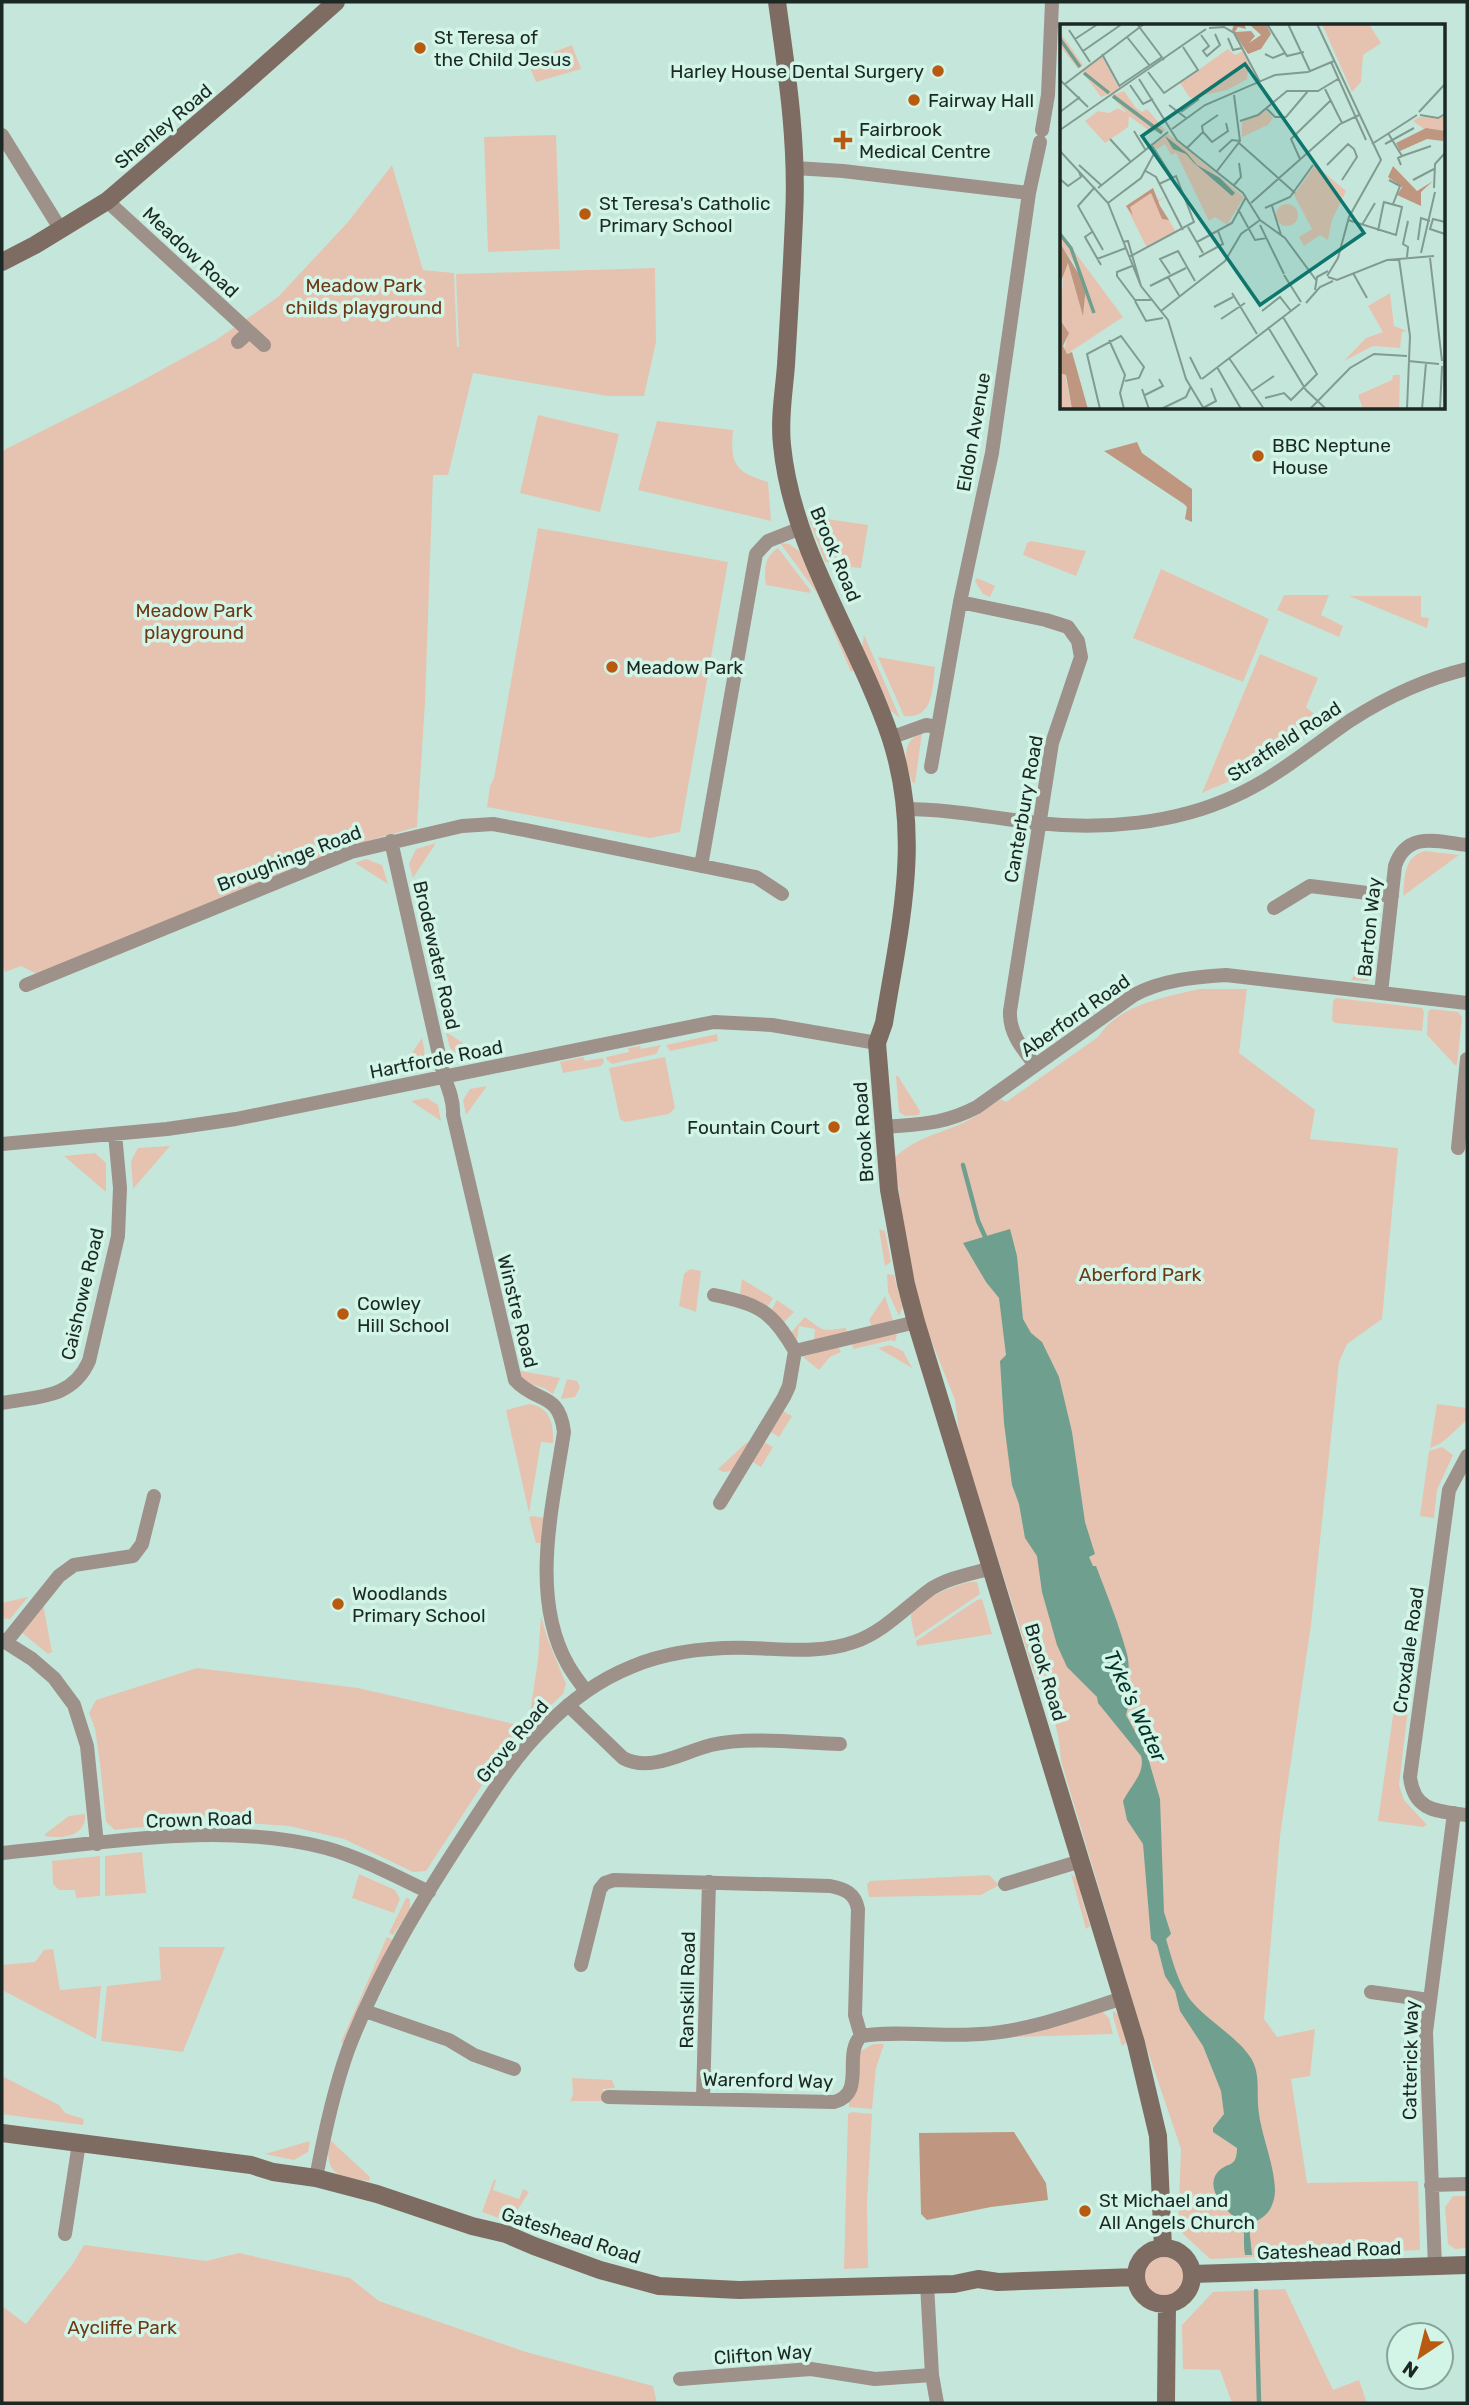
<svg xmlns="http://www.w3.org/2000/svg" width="1469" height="2405" viewBox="0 0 1469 2405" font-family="Rubik,sans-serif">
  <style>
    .green { fill: #e6c3b0 }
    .forest { fill: #bf9781 }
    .water { fill: #6f9f8f }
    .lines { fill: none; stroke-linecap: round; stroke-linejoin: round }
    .stream { stroke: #6f9f8f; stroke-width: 4.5 }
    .street { stroke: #9e918a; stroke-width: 14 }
    .secondary { stroke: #7e6c62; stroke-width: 18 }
    .poi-dot { fill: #b95a11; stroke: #d2f5e8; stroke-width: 2.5 }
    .labels { text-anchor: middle; stroke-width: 7; stroke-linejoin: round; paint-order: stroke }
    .poi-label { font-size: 19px; fill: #1b2823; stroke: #d2f5e8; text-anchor: start }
    .street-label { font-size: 19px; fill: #1b2823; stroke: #d2f5e8 }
    .park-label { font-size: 19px; fill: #6d3816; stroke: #d2f5e8 }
    .water-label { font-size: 21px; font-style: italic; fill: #033126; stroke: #d2f5e8 }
    .inset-river { fill: none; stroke: #6f9f8f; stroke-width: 3.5 }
    .inset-road { fill: none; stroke: #819b91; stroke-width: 2 }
    .view { fill: #0f766e; fill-opacity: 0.15; stroke: #0f766e; stroke-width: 3.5 }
    .inset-edge { fill: none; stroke: #1b2823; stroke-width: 3.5 }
  </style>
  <rect width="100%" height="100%" fill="#c5e7db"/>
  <path class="green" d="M572,45L581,69L536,82L528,62Z
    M556,135L560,249L488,252L484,137Z
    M392,165L423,270L454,273L457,347H459L456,274L655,268L656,342L644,396H608L473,373L448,475H433L425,703L417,827L343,848L37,974L21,966L5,972L2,961V451L132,386L216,340L278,297L348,222Z
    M538,415L619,434L600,512L520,493Z
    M657,421L733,430C730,464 735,472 768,482L771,521L638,490Z
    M812,512L832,562H825L808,516Z
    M820,518L868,525L861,568L838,566Z
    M538,528L728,562L680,832L650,838L487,807L490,786L494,778Z
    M1031,541L1086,551L1076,576L1023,555L1027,543Z
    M780,543L789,544L802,553L854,670L851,672L817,593Z
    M778,548L811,591L810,593L766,585C764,571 764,556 778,548Z
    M1161,569L1269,619L1243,682L1133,638Z
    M977,578L995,586L990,597L983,594L975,581Z
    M1284,595H1329L1321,615L1343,626L1339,637L1277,610Z
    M1349,596H1421V617L1429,618L1427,628Z
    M864,635L900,718L891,711L862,647Z
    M1260,654L1318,678L1306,707L1319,718L1318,725L1278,753C1261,754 1248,771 1234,779C1224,784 1212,788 1202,793Z
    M878,657L935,667C932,689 934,719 904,716Z
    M922,733L915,783H913C905,766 899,741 922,733Z
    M436,843L413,878L409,864L416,849Z
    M1425,851L1459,855L1403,896C1405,877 1403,857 1425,851Z
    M366,859L382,865L388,884L355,863Z
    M1376,944L1373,976L1367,981L1351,980Z
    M1199,989H1247L1239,1053L1315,1110L1310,1139L1398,1148L1382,1319L1347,1344L1339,1362L1311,1625L1280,1836L1264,2019L1277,2037L1315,2029L1310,2076L1291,2079L1307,2183L1418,2181L1420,2250L1210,2259L1178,2229L1181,2149L1145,2043L1061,1761C1059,1728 1050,1701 1034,1672L960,1440L955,1400L923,1320L906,1243L894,1158C917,1137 936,1135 963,1123C976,1117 988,1107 1001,1099L1006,1102L1098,1037C1118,1005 1165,997 1199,989Z
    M1336,998L1422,1008L1424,1012L1422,1031L1335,1023L1332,1020L1333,1001Z
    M1431,1009L1458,1012L1462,1017L1457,1065H1455L1427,1035L1428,1012Z
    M446,1032L478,1053L459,1056L450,1048Z
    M717,1034L718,1041L670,1051L666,1045Z
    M422,1038C427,1061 426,1064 402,1068Z
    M661,1045L656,1054L612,1064L607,1060L606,1057L629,1052L628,1048L640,1046L641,1049Z
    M583,1057L585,1061L603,1058L604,1062L601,1066L563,1073L560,1062Z
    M665,1057L675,1108L669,1114L625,1122L620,1119L609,1068Z
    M896,1076H898L920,1111L919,1115L905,1116L899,1112Z
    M487,1086L466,1115L463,1100L470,1089Z
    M427,1098L438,1105L441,1121L411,1101Z
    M170,1146L133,1189L131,1161L138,1148Z
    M95,1153L106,1163V1192L64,1156Z
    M879,1229L885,1231L891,1262L885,1266Z
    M690,1269L701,1271L696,1312L679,1306L684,1274Z
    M887,1274L894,1275L899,1295L903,1298L904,1304L899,1316L888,1292Z
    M742,1279L773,1298L768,1306L740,1294Z
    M885,1296L893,1321L872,1327L869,1320Z
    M777,1300L794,1312L783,1323L772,1309Z
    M805,1317C825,1332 820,1331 846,1328L847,1333L814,1341L815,1329L799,1326L797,1340L790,1334Z
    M894,1333L897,1335L895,1342L892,1340L853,1349L852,1343Z
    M890,1345L903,1351L912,1368L878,1348Z
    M838,1346L841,1352L830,1357L819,1370L803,1357Z
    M521,1371L560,1378L553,1394L544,1388L523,1382L518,1372Z
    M567,1379L577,1381L580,1387L575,1397L561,1399Z
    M529,1404C550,1406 554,1425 553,1443L541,1442L529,1513L506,1410Z
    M1437,1404L1467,1408V1420C1454,1430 1445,1444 1430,1448Z
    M781,1410L792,1416L779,1437L769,1431Z
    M752,1440L732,1471L723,1472L718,1469L746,1443Z
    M762,1441L773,1447L761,1467L751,1461Z
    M1442,1447L1453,1455L1437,1490L1434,1518L1420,1516L1429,1451Z
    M532,1516L545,1518L541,1543H536L529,1517Z
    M969,1582H977L980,1594L915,1638C914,1632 911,1622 911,1615C913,1601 956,1585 969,1582Z
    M28,1597L10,1619L2,1618V1603Z
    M982,1599L992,1634L917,1646L916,1641L977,1600Z
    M43,1604L52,1652L48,1654L21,1632Z
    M541,1616L547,1637L566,1684L563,1694L539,1716L530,1713L538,1660Z
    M197,1668L358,1688L523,1726L521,1732L499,1759L426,1871L413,1872L344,1839L289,1826L209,1820L115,1830L106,1822L100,1764L95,1729L89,1713L96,1700Z
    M1394,1709H1408L1399,1785L1404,1800L1427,1825L1423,1827L1378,1821Z
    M85,1814C87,1837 61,1839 45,1836V1834L69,1816Z
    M142,1852L146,1893L105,1896V1856Z
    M100,1856V1896L76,1898L75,1890H59L53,1884L52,1861Z
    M359,1874L395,1890L400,1899L394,1913L352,1898Z
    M1071,1874L1078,1879L1084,1890L1081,1896L1090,1926L1086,1929Z
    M989,1875L999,1885L981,1895L869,1897L867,1884L870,1881Z
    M406,1898L410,1899V1910L393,1935L389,1933Z
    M387,1937L393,1940L363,1996L343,2044L341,2042Z
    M159,1947H225L183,2052L101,2041L107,1986L161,1980Z
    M53,1949L60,1990L101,1986L96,2039L2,1990V1965L35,1962L44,1950Z
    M1102,2011L1109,2018L1113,2034L1016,2037L1014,2035Z
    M1113,2011L1119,2015L1125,2027L1123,2031L1126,2043L1122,2046L1113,2017Z
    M873,2044H884L876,2068L872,2109L849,2107V2102L858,2088L859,2052Z
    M2,2076L59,2105L65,2113L84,2119L83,2125L2,2114Z
    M572,2078L612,2080L615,2088L603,2089V2101H570L573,2095Z
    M852,2112L872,2114L867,2202L868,2268L844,2269L848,2114Z
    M330,2140L370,2177L369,2181C338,2179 323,2173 330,2140Z
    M310,2141L308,2152L294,2160L265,2154Z
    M494,2179L496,2180L493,2190L519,2199L523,2189L529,2192L510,2222L482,2212Z
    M1453,2196H1467V2248L1455,2249L1448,2244L1445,2207Z
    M84,2245L206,2261L239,2253L350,2278L379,2301L526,2352L653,2386L657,2403H2V2306L26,2324L72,2265Z
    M1144 2276a20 20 0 1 1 40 0a20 20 0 1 1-40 0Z
    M1285,2289L1333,2390L1359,2380L1367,2403H1232L1220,2370L1183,2369L1182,2325L1213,2292Z"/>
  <path class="forest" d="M1137,442L1142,453L1192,489V522L1185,519L1187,507L1184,504L1104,451Z
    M1014,2132L1046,2183L1048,2200L991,2207L927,2220L921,2214L919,2133Z"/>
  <path class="water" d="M1010,1229L1017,1256L1023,1319L1031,1333L1042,1342L1059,1377L1072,1432L1085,1522L1095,1554L1089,1557L1093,1566H1096C1107,1595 1119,1624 1127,1654C1131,1670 1126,1685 1131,1696L1126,1715L1146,1751L1160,1799L1164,1912L1171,1934L1166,1939C1172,1959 1179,1987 1193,2003C1211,2023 1237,2037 1251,2058C1260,2073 1257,2089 1258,2105C1260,2134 1274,2161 1275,2190C1275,2194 1274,2201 1272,2205C1268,2217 1258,2219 1249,2226L1252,2255H1245C1243,2244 1245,2235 1243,2223C1229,2215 1204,2190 1217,2173C1227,2161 1237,2169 1237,2148L1213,2132V2128L1224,2114L1221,2091L1203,2046L1180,2011L1175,1991L1165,1976L1157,1945L1151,1939L1143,1844L1127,1820L1123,1801C1130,1786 1146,1773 1141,1756L1098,1703L1097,1697L1067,1667L1057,1645L1042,1592L1037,1556L1025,1538L1019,1504L1012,1485L1004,1423L1000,1361L1006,1355L999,1298L986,1282L963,1243Z"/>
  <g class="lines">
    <path class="stream" d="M963,1165L978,1221L987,1241
      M1256,2291L1259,2403"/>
    <path class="street" d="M1042,130L1048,95L1052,2
      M2,135L61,230
      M795,168L843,171L1029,193
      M107,201L264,345
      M238,342L249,332
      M960,602L1046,620L1068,627L1078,641L1081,657L1052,743L1010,1011C1009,1033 1022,1048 1035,1065
      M890,738L926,725L937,727
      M931,767L960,602L992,453L1029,193L1040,142
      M905,809C950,809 993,818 1037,823C1103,830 1175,824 1235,796C1277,777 1313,746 1351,720C1387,697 1425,679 1467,669
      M391,841L444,1077C449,1089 454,1102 453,1115L515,1380C537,1404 559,1391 564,1432C553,1505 529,1596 568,1665C573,1674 580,1683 586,1691
      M701,866L756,554L768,541L801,528
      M1274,908L1310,886L1392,896
      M26,985L351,852L462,826L493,824L525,830L756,877L782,894
      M1381,993L1395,866C1407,830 1439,842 1467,845
      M885,1127C920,1124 945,1124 977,1107L1134,995C1162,980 1194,977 1226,975L1467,1003
      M2,1144L167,1129L236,1119L714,1022L772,1025L877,1043
      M1458,1148L1467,1059
      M714,1295C759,1304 772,1311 795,1351
      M2,1403C38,1396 72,1399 89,1361L118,1236L120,1188L115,1134
      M1467,1456L1449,1490L1410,1777C1414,1812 1438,1811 1467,1815
      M720,1503L784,1397L789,1386L795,1351L916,1322
      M2,1640L32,1659L54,1678L74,1705L87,1746L97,1844
      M6,1642L59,1576L74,1565L133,1556L142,1544L154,1496
      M568,1705L623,1758C651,1773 683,1752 711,1745C748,1736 802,1743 840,1744
      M2,1853C109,1843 220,1821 326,1848C362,1858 395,1876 429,1892
      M1005,1884L1081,1861
      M581,1965L600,1889L605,1883L614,1880L830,1886C845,1889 855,1893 858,1909L855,2015L861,2036
      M1371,1992L1429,2000
      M365,2011L449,2040L474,2055L514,2069
      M608,2097L834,2102C867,2093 842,2055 861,2036C897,2030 943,2037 981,2034C1030,2031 1076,2013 1123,1998
      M703,2098L709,1882
      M316,2178C324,2135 333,2092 348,2050C378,1971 423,1898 469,1828C492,1793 515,1756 545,1727C569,1702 599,1680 631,1667C669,1651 709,1647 750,1648C786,1649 820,1654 854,1642C883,1632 904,1609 928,1591C946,1578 971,1574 992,1568
      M1431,2185L1467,2184
      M65,2234L79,2143
      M1435,2267L1426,2032L1454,1813
      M927,2284L932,2375L937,2403
      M680,2379L811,2369L875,2379L932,2375"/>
    <path class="secondary" d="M777,2C787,73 798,145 794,218C792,267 789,316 786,365C784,392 779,418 782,445C792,549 857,639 890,736C923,836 900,924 884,1023L877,1043L889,1190L906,1284L916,1322L1136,2043L1158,2136L1163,2248
      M2,262L35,245L107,201L239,88L336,2
      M2,2133L251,2165L273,2172L316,2178L377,2194L472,2226L506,2234L534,2246L600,2270L659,2286L739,2290L954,2284L978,2279L998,2282L1136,2277
      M1136 2276a28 28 0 1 1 56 0a28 28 0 1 1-56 0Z
      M1192,2274L1467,2265
      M1166,2403L1167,2304"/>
  </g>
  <g class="poi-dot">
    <circle cx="420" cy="48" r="7"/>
    <circle cx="938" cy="71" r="7"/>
    <circle cx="914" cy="100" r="7"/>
    <path d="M839.5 129.5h7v7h7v7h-7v7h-7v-7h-7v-7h7z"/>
    <circle cx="585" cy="214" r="7"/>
    <circle cx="1258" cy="456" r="7"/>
    <circle cx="612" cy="667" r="7"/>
    <circle cx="834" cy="1127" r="7"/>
    <circle cx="343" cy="1314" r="7"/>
    <circle cx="338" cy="1604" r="7"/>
    <circle cx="1085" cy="2211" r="7"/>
  </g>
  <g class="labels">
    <g class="poi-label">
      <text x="434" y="44">St Teresa of<tspan x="434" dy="22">the Child Jesus</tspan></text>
      <text x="924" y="78" text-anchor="end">Harley House Dental Surgery</text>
      <text x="928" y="107">Fairway Hall</text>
      <text x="859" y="136">Fairbrook<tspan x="859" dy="22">Medical Centre</tspan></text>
      <text x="599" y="210">St Teresa's Catholic<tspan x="599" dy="22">Primary School</tspan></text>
      <text x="1272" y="452">BBC Neptune<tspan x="1272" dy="22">House</tspan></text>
      <text x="626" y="674">Meadow Park</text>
      <text x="820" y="1134" text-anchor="end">Fountain Court</text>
      <text x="357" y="1310">Cowley<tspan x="357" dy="22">Hill School</tspan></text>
      <text x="352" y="1600">Woodlands<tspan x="352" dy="22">Primary School</tspan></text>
      <text x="1099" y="2207">St Michael and<tspan x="1099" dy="22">All Angels Church</tspan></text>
    </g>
    <g class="street-label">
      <text transform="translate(163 126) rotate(-40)" y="7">Shenley Road</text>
      <text transform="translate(191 252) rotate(43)" y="7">Meadow Road</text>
      <text transform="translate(973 432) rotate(-80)" y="7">Eldon Avenue</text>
      <text transform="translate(836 554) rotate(67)" y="7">Brook Road</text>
      <text transform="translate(1284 741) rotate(-33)" y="7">Stratfield Road</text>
      <text transform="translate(1023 809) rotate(-80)" y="7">Canterbury Road</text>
      <text transform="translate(289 858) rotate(-21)" y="7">Broughinge Road</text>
      <text transform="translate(1369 927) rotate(-84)" y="7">Barton Way</text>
      <text transform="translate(437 955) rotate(77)" y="7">Brodewater Road</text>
      <text transform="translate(1075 1015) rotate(-35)" y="7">Aberford Road</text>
      <text transform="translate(436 1059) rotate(-11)" y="7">Hartforde Road</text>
      <text transform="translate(863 1132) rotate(-94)" y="7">Brook Road</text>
      <text transform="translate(82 1294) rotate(-77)" y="7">Caishowe Road</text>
      <text transform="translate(518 1311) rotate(76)" y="7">Winstre Road</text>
      <text transform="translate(1408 1650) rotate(-82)" y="7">Croxdale Road</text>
      <text transform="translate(1046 1672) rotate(73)" y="7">Brook Road</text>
      <text transform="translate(512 1741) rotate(-50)" y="7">Grove Road</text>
      <text transform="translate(199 1819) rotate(-2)" y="7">Crown Road</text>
      <text transform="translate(687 1990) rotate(-89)" y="7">Ranskill Road</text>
      <text transform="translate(1410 2060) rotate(-89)" y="7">Catterick Way</text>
      <text transform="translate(768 2080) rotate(1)" y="7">Warenford Way</text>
      <text transform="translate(571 2235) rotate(18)" y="7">Gateshead Road</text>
      <text transform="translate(1329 2250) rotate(-2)" y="7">Gateshead Road</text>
      <text transform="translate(763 2354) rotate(-4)" y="7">Clifton Way</text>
    </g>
    <g class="park-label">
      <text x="364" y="292">Meadow Park<tspan x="364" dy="22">childs playground</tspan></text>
      <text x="194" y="617">Meadow Park<tspan x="194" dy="22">playground</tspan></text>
      <text x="1140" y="1281">Aberford Park</text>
      <text x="122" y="2334">Aycliffe Park</text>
    </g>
    <g class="water-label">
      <text transform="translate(1135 1706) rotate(65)" y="7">Tyke's Water</text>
    </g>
  </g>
  <g transform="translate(1060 24)">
    <rect width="385" height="385" fill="#c5e7db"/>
    <path d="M262,0H309L321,19L303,31L301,58L292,68ZM0,8L23,41L18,45L0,22ZM168,25L175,31L183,27L193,48L188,47L187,55L167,66L130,74L120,59ZM42,32L60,66L41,73L21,46ZM64,67L76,84L82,88L87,85L106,107L91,108L69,92L68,103L45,119L25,97L38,87L49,89L58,84L67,89L51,72ZM206,86L213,94L208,101L182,113V98ZM359,93H385V107L364,105L353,97ZM108,110L184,173L167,201L155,193L149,197L116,129L111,131L105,120L97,125L93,121ZM255,141L286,167L272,196L268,216L260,211L244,222L239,213L252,205L234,171ZM93,164L98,176L105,173L98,178L116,208L87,224L66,182ZM216 191a11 11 0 1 1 22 0a11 11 0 1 1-22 0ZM0,208L63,293L7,330L0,326H4L8,309L0,296L4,240L9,241L24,287V274L18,244L0,220ZM330,269L334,302L347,307L342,308L340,324L313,322L284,337L306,314L323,308L308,282ZM0,349L5,350L12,385H0ZM333,351H340L339,385H303L298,371L332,356Z" fill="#e6c3b0"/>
    <path d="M174,0H184L186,5L178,3L175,8L191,7L195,12L189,19L201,11L189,0H206L211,10L201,25L188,30L172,6ZM366,104L385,107L383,117L367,115L340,127L336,119ZM333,142L357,167L373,157L361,168V182L337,171L342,163L328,153ZM93,164L100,182L116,207L109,196L102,195L91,169L70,183L73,192L66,182ZM0,219L26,262L23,292L8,239L0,260ZM0,296L9,309L3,322L7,330L12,328L28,385H12L6,351L0,349Z" fill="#bf9781"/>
    <path d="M105,112L127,129L137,141L160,154L175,169L172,172L134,139L126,130L113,125Z" fill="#6f9f8f"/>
    <path class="inset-river" d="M0,15L20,43M24,49L49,69M53,72L102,109M0,210L11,224L34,289"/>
    <path class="inset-road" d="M77,0L104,36M207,0L227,32L244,28M228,0L250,47M257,0L321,136L289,193L278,234L267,252M149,4L164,3L174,9L200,58M9,6L30,38M141,11L149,22L143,27L147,32L160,21L155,10M67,13L90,42M168,14L173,26L182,24M15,15L38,0M23,27L62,0M42,30L60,63M205,30L213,34L225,29M271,38L306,116M88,48L104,69L138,46L123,23M79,55L117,116L183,169L200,196L225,214L256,256M0,56L28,83M5,60L84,0M70,61L83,80L93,75M59,62L102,33M265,65L282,99M109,81L126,94M206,84L215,93H226L248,67M0,88L20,73M121,88L139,75M359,88L385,60M360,91L378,94L385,90M180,97L198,91L227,67H258L278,55M112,105L145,81L215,51L248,48L274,37M0,106L146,5M74,107L85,125M143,108L152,118L168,107L166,99M328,109L342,132L338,134L341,141M50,115L70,137M179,119L235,169M91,120L112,153M312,120L357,91M325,120L354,104M127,124L143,108L142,102L158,91M0,127L48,179L81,262L108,296L126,355L144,385M159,128L172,116L180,117M342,132L371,122M240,135L231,115L270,77M19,141L41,161M267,141L288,120L294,125M84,146L96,153L123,206M157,147L180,117L174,71M0,155L8,162L21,153L19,148M282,156L297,133L294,125M329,156L340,162L333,180M353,156L374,145M174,161L181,153L179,139M35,163L18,182L43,226M38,164L108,108M374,164L375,140L385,129M48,179L81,154L96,126M191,179L280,100L299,91M212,182L221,211M205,184L230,173L253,141M178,185L195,216L207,214M288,196L336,211L342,183L324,178L323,182M385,198L373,195L370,205L385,210M200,201L224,250M302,201L315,179M347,202L348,197L343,220L348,223L347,233M128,203L143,229M318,207L323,182M32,208L25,213L41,241M358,216L361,194L370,197M63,218L68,217L81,262M137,218L172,199L186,173M361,229L375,168M69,233L134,198L116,152L99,160M139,233L163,220L158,207M370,234L382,337M37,235L66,224M339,235L350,312L347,385M72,242L57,248V252L75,276H91M293,249L307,274M110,250L100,235L118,227L135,257M224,251L241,278M108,253L120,273M268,253L277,256L327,236L374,232M90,262L126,244M255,266L257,253L268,247M172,269L197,310M75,277L86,297L103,294M246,279L260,263L273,257M154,283L173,273M101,287L165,237L181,210L200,196M202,287L220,273L231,287M161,295L185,279M208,303L246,366L266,385M49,316L65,351L60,369L64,385M130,333L141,355M169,334L204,385M348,337L379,340M157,343L181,385M142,355L240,280M82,365L89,385M192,367L214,352M85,371L103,362L99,355M205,374L224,369L231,376L257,350L223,293M143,384L156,377L151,364M40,385L27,330L61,312L84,343L79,354L65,357M101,385L126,373L131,362M250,385L290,344L314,330L347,332M362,385L366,339M380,385L382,342"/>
    <path class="view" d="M185,40L304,209L200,281L82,112Z"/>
    <rect width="385" height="385" class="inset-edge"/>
  </g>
  <rect width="1469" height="2405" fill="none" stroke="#1b2823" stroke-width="7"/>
  <g transform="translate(1420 2356) rotate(215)"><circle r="33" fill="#d2f5e8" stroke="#89a399" stroke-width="2"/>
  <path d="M0-5L12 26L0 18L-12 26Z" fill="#b95a11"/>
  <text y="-10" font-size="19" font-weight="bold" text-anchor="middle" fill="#1b2823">N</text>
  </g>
</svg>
